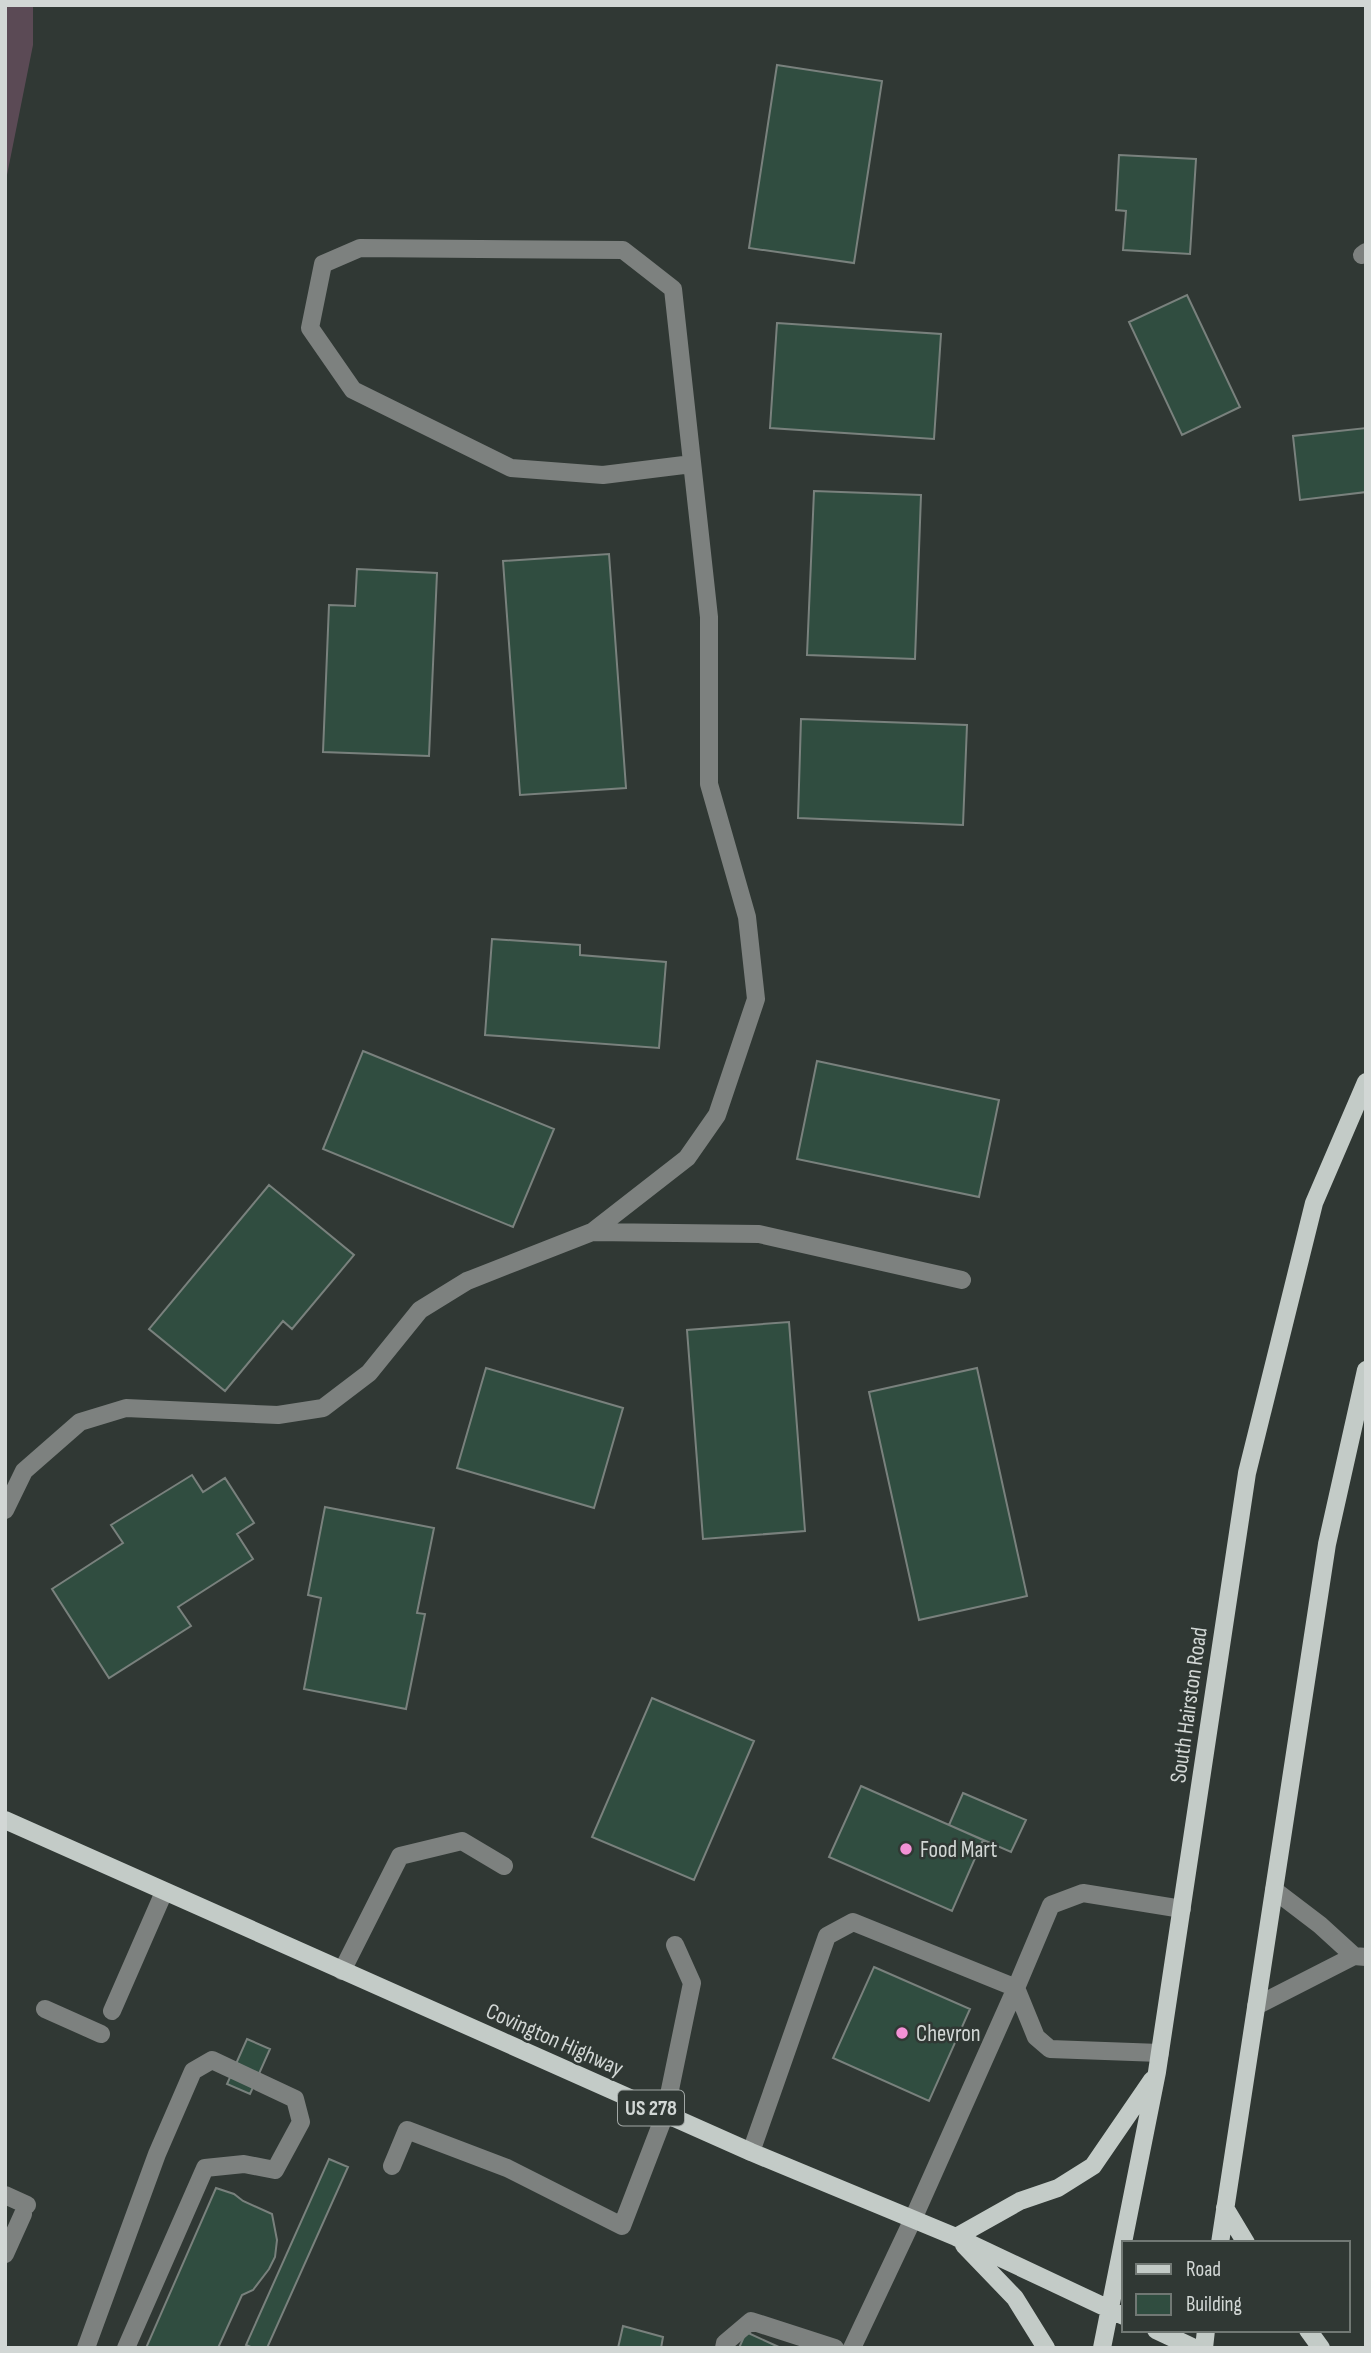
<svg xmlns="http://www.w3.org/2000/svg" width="1371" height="2353" viewBox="0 0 1371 2353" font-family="'Sofia Sans Condensed',sans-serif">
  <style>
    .green { fill: #5b4a55 }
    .building { fill: #304d40; stroke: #79817d; stroke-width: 2 }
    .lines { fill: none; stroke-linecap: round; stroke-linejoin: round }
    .minor { stroke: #7d817f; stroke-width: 18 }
    .major { stroke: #c3cbc7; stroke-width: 18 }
    .poi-dot { fill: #f391d5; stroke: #303834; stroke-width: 2.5 }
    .labels { text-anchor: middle; stroke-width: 5; stroke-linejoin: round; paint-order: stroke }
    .shield { fill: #303834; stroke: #a1a7a5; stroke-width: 2 }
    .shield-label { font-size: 21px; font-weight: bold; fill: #d2d7d5 }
    .street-label { font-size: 23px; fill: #d2d7d5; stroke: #303834 }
    .poi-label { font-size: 23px; fill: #d2d7d5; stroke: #303834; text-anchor: start }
  </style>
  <rect width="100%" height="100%" fill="#303834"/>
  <path class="green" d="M5,5H33V45L5,185Z"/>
  <path class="building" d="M777,65L882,81L854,263L749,248Z
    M1119,155L1196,159L1190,254L1123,250L1126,211L1116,210Z
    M1187,295L1240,407L1182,435L1129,322Z
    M777,323L941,334L934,439L770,428Z
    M1366,428V492L1300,500L1293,436Z
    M814,491L921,495L915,659L807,655Z
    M609,554L626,788L520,795L503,561Z
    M357,569L437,573L429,756L323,752L329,605L355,606Z
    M801,719L967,725L963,825L798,818Z
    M492,939L580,945V955L666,962L659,1048L485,1035Z
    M363,1051L554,1129L513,1227L323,1149Z
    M817,1061L999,1100L979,1197L797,1159Z
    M269,1185L354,1255L292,1329L283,1321L225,1391L149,1329Z
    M789,1322L805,1531L703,1539L687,1330Z
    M486,1368L623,1408L594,1508L457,1468Z
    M977,1368L1027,1596L919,1620L869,1392Z
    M192,1475L203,1492L225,1478L254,1523L237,1534L253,1559L178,1607L191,1626L109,1678L52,1589L123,1543L111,1525Z
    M325,1507L434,1528L417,1613L425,1614L406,1709L304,1689L321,1598L308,1595Z
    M652,1698L754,1741L694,1880L592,1837Z
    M861,1786L983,1840L952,1911L829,1857Z
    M963,1793L1026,1820L1011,1852L949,1825Z
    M874,1967L970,2009L929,2101L833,2058Z
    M247,2039L270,2049L250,2094L227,2084Z
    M329,2159L348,2167L267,2348H253L246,2345Z
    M216,2188L234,2194L243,2201L272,2214L277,2240L275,2257L269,2269L253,2290L242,2295L218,2348H146Z
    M623,2326L663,2337L661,2348H618Z
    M746,2332L781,2348H739Z"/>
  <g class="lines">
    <path class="minor" d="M1362,255L1366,252
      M592,1232L759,1234L962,1280
      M5,1510L24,1471L80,1422L126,1408L278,1415L323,1408L369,1373L420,1310L467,1281L592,1232L687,1158L717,1115L756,999L747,917L709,784V617L673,289L623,250L360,248L323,264L310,328L353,390L511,468L603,475L692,464
      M1274,1890L1320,1925L1354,1956
      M342,1971L400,1856L462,1841L504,1866
      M1256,2006L1354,1956L1366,1957
      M45,2009L101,2034
      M112,2011L164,1892
      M1160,2053L1050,2049L1036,2037L1016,1988L1051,1905L1083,1893L1182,1909
      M751,2152L827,1936L853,1922L1016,1988L913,2219L852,2348
      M392,2166L407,2130L507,2168L622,2226L665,2114L692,1983L675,1945
      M5,2195L27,2205
      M5,2254L23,2214
      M86,2348L157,2154L193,2071L212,2060L295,2099L301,2122L275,2170L244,2164L205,2168L126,2348
      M724,2348L725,2343L751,2321L835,2348"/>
    <path class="major" d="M5,1820L751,2152L956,2237L1124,2316
      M1225,2208L1246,2243
      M956,2237L1020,2201L1058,2188L1093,2166L1152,2080
      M1220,2243L1327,1544L1366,1370
      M964,2245L1015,2298L1046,2348
      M1156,2330L1194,2348
      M1308,2330L1321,2348
      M1102,2348L1157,2072L1247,1473L1314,1203L1366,1082
      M1204,2348L1206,2330"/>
  </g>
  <g class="poi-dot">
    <circle cx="906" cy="1849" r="7"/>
    <circle cx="902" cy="2033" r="7"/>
  </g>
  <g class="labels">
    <rect class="shield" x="618" y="2090.5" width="66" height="35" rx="5"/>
    <g class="shield-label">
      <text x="651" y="2115">US 278</text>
    </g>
    <g class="street-label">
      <text transform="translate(1188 1705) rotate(-82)" y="8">South Hairston Road</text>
      <text transform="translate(555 2039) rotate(24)" y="8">Covington Highway</text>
    </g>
    <g class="poi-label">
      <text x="920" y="1857">Food Mart</text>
      <text x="916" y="2041">Chevron</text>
    </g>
  </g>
  <rect width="1371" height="2353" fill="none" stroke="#d2d7d5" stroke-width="14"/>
  <rect x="1122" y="2241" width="228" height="91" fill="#303834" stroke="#717874" stroke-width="2"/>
  <rect x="1136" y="2264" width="35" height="10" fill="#c3cbc7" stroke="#717874" stroke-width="2"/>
  <text x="1186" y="2276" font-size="21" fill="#d2d7d5">Road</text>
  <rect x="1136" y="2294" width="35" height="21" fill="#304d40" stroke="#717874" stroke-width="2"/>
  <text x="1186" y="2311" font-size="21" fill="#d2d7d5">Building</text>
</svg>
